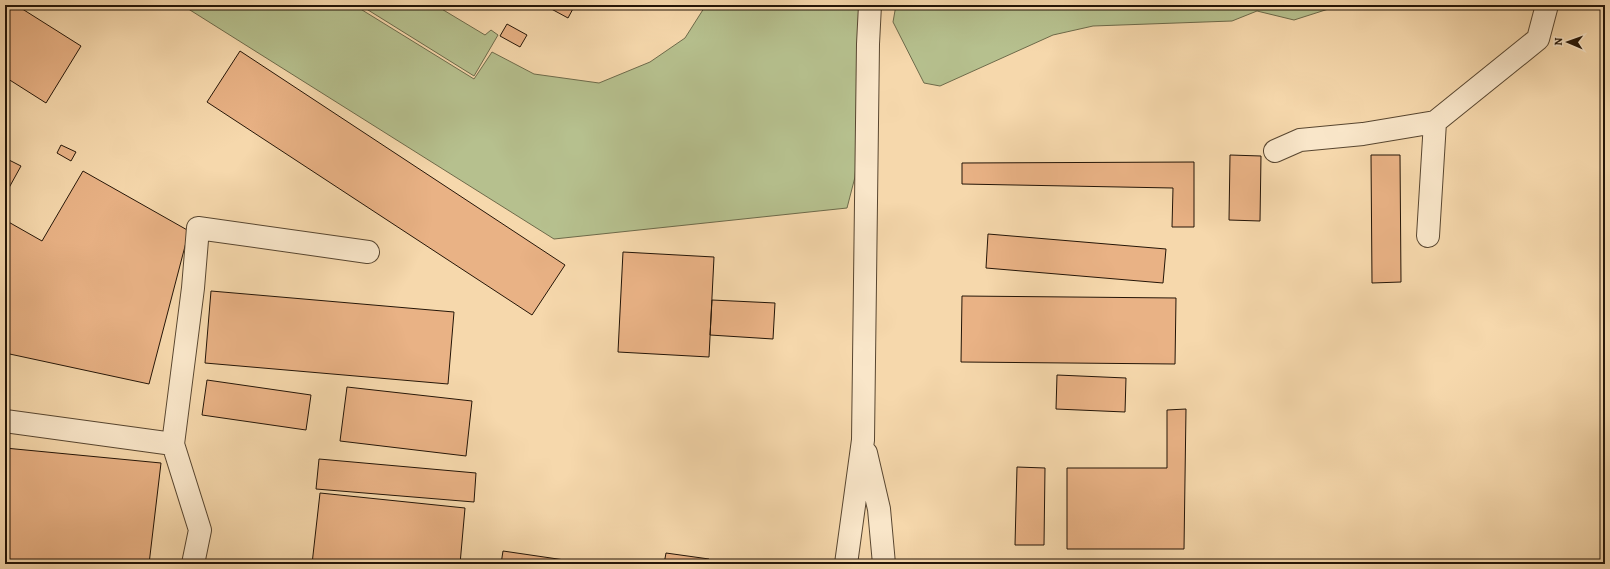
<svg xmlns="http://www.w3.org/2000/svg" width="1610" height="569" viewBox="0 0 1610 569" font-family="Alegreya,serif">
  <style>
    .green { fill: #b6c08e; stroke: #6d6a4a }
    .building { fill: #e9b285; stroke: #241507 }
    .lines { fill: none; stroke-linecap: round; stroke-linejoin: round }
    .minor-casing { stroke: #584630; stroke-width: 24 }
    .minor { stroke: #f9e6c9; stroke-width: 22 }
  </style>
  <rect width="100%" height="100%" fill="#f6d8ac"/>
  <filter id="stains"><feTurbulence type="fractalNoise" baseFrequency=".005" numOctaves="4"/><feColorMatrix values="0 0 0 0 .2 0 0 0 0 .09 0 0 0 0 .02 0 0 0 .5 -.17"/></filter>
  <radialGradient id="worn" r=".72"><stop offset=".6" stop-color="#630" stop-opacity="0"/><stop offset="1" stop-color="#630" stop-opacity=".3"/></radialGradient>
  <path class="green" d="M182,5H354L474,79L492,52L534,74L599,83L650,62L685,38L706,5H869L855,177L847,208L554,239Z
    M360,5H435L485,35L491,30L498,35L474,76Z
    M896,5H1341L1294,20L1257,11L1232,21L1093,26L1053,35L940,86L924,83L893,22Z"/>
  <path class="building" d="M5,5H16L81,46L46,103L5,77Z
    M544,5H575L568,18Z
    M507,24L527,35L520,47L500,36Z
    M240,51L565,265L532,315L207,102Z
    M61,145L76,152L71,161L57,153Z
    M1230,155L1261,156L1260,221L1229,220Z
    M1371,155H1400L1401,282L1372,283Z
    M5,158L21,166L5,195Z
    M1194,162V227H1172L1173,188L962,184V163Z
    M83,171L189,231L149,384L5,353V220L42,241Z
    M988,234L1166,249L1163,283L986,268Z
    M623,252L714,257L709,357L618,352Z
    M211,291L454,312L448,384L205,363Z
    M962,296L1176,298L1175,364L961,362Z
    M712,300L775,303L773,339L710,335Z
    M1057,375L1126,378L1125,412L1056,409Z
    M207,380L311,395L306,430L202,415Z
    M347,387L472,401L466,456L340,441Z
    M1186,409L1184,549H1067V468H1167V410Z
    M5,448L161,463L149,564H33L5,561Z
    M319,459L476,473L474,502L316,489Z
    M1017,467L1045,468L1044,545H1015Z
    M320,493L465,508L460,564H312Z
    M503,551L585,563V564H501Z
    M666,553L709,559L708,564H664Z"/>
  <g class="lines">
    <g class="minor-casing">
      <path id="minor" d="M1275,151L1300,140L1363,134L1435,122
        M1428,236L1435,122L1538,39L1547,5
        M5,421L173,444
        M866,453L879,509L884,564
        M193,564L200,530L173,444L193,288L198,228L368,252
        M846,564L863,440L868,44L870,5"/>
    </g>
    <use href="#minor" class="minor"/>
  </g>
  <rect width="1610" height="569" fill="none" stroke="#f6d8ac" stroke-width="20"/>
  <rect x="6" y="6" width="1598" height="557" fill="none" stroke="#241507" stroke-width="2"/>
  <rect x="10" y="10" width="1590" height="549" fill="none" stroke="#241507"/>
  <g transform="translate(1568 42) rotate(272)" stroke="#f9e6c9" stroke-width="3" paint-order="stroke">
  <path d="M0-3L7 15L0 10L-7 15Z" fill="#241507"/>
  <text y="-6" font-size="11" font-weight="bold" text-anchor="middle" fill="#241507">N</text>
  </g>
  <rect width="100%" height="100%" filter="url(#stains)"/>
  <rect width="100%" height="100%" fill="url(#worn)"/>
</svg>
